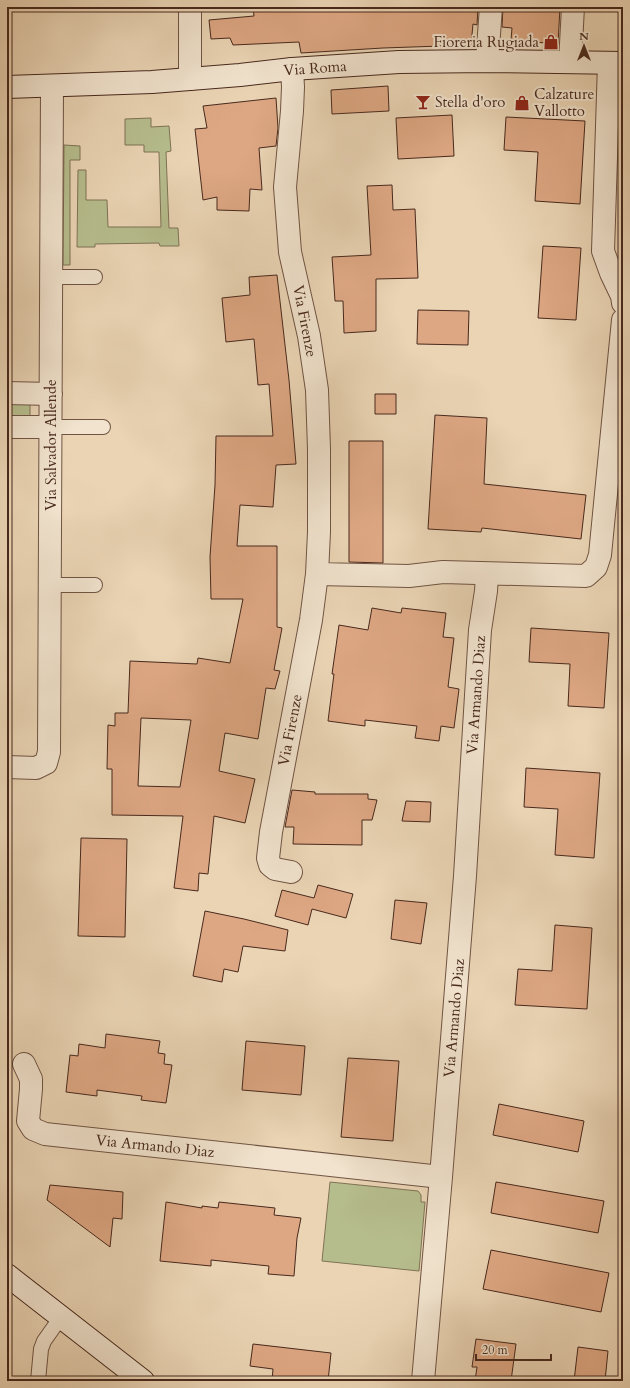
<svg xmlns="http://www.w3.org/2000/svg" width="630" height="1388" viewBox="0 0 630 1388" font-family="Cardo,serif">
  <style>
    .green { fill: #b6bd8d; stroke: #7f7355 }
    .building { fill: #dda783; stroke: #48291d; fill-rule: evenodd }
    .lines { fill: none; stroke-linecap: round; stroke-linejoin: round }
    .lane-casing { stroke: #705443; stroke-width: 16 }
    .street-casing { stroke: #705443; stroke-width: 24 }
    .secondary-casing { stroke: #48291d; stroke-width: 24 }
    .lane { stroke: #f1e3ce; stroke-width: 14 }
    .street { stroke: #f1e3ce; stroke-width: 22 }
    .secondary { stroke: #f1e3ce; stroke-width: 22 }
    .labels { text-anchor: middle; stroke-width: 4; stroke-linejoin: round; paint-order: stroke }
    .poi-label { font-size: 15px; fill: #48291d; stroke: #f1e3ce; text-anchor: start }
    .street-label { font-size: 15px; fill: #48291d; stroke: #f1e3ce }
  </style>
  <rect width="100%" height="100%" fill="#ead4b4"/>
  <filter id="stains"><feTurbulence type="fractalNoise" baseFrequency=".005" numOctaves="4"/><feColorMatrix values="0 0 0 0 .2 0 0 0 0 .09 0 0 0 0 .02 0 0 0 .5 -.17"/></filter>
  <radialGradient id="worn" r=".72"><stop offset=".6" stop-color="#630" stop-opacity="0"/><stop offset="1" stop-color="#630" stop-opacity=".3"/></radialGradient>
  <path class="green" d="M151,118V127L169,126L171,151L166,152L169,228H178L179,246H160L159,243L95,244V247H77L78,170H86V200H107L108,227H161L159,152H144V145H125V119Z
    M64,145L80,146V160H70V265H63Z
    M7,400H30V418H7Z
    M330,1182L418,1191L421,1195V1202H425L419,1271L322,1261Z"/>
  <path class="building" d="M253,7H478L477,25L473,24L471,45L383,48L301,53L299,42L233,45L230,38L211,39L209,20L254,16Z
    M503,7H560L558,44L511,40L512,28L502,27Z
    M388,86L389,111L332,114L331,90Z
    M276,98L278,128L276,146L259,148L262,190L250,189L249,211L217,210V197L203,200L195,129L207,128L203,106Z
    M452,115L454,156L398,159L396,118Z
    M506,117L585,121L580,204L535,201L538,152L504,150Z
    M392,185L393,210L415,209L418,278L376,279V331L344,333L343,301H335L332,257L371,255L367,186Z
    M543,246L581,248L576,320L538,318Z
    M277,275L289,380L296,464L276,465L273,507L240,505L237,546H277V627L282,628L274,670L280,671L275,689L266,688L258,739L225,733L219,771L255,779L245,823L214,816L208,874L199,873L198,891L174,888L183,816L112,815V769H107L108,725L115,726V713H128L130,661L197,664L198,658L230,663L243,599H211L210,557L215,485L216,436H273L269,384L258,385L254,339L226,342L222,298L250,295L249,277ZM141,718L191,720L180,787L138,786Z
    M418,310L469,311L468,345L417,344Z
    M375,394H396V414H375Z
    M435,415L487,418L484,484L586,495L581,539L482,528L481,532L428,529Z
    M349,441H383V563L349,562Z
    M372,608L401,613L402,608L446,613L443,637L454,638L448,687L459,689L454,728L441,726L439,741L415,738L417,726L365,720V726L328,721L334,674H332L339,625L368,630Z
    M531,628L609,633L604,708L568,706L570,664L529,662Z
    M526,768L600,773L594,858L555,855L558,809L524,807Z
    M292,790L315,792V794H368V799L377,800L372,820H362V845L293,844L294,827H285Z
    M406,801L431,802L430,822L402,821Z
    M81,838L127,839L125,937L78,936Z
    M318,885L353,894L346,918L312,909L308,925L275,916L282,890L314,898Z
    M395,900L427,903L421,944L391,939Z
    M205,911L244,919L288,930L285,951L243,946L238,972L224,969L222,982L193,976Z
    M555,925L592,928L587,1009L515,1005L518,969L552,971Z
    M106,1034L160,1041L158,1053L165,1054L164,1064L172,1065L166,1103L141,1100L142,1096L97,1090V1096L66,1092L70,1055L78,1056L79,1044L105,1048Z
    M246,1041L305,1046L301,1095L242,1090Z
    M348,1058L399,1061L393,1141L341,1137Z
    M499,1104L584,1121L578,1152L493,1135Z
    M496,1182L604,1201L598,1233L491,1213Z
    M50,1185L123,1192L122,1219L113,1218L110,1247L47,1200Z
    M166,1202L202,1208V1206L218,1208L219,1202L275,1208L274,1215L301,1218L297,1238L294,1276L268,1274L269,1266L211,1260V1266L160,1261Z
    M491,1250L609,1273L601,1312L483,1289Z
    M476,1339L516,1344L511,1381H475L477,1367H472Z
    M253,1344L331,1353L328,1381H272L273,1369L250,1366Z
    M578,1347L608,1351L605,1381H574Z"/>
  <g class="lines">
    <g class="lane-casing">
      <path id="lane" d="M52,277H95
        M51,427H103
        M50,585H95
        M38,1381L41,1349L44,1341L61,1317"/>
    </g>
    <g class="street-casing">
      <path id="street" d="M190,7V79
        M487,61L491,7
        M570,62L573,7
        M609,63L603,251L611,273L622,296L623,303
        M7,393L51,394
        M7,427H51
        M317,574L409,576L443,572L586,576L596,567L600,555L623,320
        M7,767L36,768L46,763L49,752L52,86
        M291,872L275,869L270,865L268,858L271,832L311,620L317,574L319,532V449L317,390L309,336L290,252L285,187L292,111L293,87L292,69
        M24,1064L31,1079V1089L28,1121L33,1129L45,1134L441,1177
        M423,1381L441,1177L465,876L480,630L486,591L487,574"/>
    </g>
    <g class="secondary-casing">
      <path id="secondary" d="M7,87L152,82L240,75L292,69L399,62L487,61L623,63
        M7,1275L143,1381"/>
    </g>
    <use href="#lane" class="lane"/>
    <use href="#street" class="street"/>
    <use href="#secondary" class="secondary"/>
  </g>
  <defs>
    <g id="shop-bare" transform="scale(1.2)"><path d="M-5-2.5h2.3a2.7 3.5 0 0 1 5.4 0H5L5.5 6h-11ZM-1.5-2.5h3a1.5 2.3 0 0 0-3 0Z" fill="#8f2418" stroke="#f1e3ce" stroke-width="2.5" paint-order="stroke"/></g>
    <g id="bar-bare" transform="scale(1.2)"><path d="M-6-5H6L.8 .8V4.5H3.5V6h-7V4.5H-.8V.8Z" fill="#8f2418" stroke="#f1e3ce" stroke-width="2.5" paint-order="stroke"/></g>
  </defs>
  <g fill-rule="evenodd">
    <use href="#shop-bare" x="551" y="42"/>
    <use href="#bar-bare" x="423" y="102"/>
    <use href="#shop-bare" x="522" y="103"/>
  </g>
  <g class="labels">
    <g class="poi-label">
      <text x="539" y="47" text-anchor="end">Fioreria Rugiada</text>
      <text x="534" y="99">Calzature<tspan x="534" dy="17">Vallotto</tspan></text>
      <text x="435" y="107">Stella d'oro</text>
    </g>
    <g class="street-label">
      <text transform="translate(315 68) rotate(-4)" y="5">Via Roma</text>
      <text transform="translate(305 321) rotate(79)" y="5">Via Firenze</text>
      <text transform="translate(51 445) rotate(-90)" y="5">Via Salvador Allende</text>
      <text transform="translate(476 695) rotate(-86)" y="5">Via Armando Diaz</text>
      <text transform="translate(290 730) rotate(-79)" y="5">Via Firenze</text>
      <text transform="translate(454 1018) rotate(-85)" y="5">Via Armando Diaz</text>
      <text transform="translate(155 1146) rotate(6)" y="5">Via Armando Diaz</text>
    </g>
  </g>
  <rect width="630" height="1388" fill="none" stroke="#ead4b4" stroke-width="24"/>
  <rect x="8" y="8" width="614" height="1372" fill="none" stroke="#48291d" stroke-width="2"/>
  <rect x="12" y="12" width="606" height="1364" fill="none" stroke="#48291d"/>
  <g transform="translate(584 46)" stroke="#f1e3ce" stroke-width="3" paint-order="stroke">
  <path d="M0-3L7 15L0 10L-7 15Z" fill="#48291d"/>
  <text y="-6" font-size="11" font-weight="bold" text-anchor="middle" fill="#48291d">N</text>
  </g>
  <path d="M476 1354v6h75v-6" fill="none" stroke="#48291d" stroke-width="2"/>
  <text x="482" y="1354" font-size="12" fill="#48291d" stroke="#f1e3ce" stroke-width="3" paint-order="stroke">20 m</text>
  <rect width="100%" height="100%" filter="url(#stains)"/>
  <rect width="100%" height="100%" fill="url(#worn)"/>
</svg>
